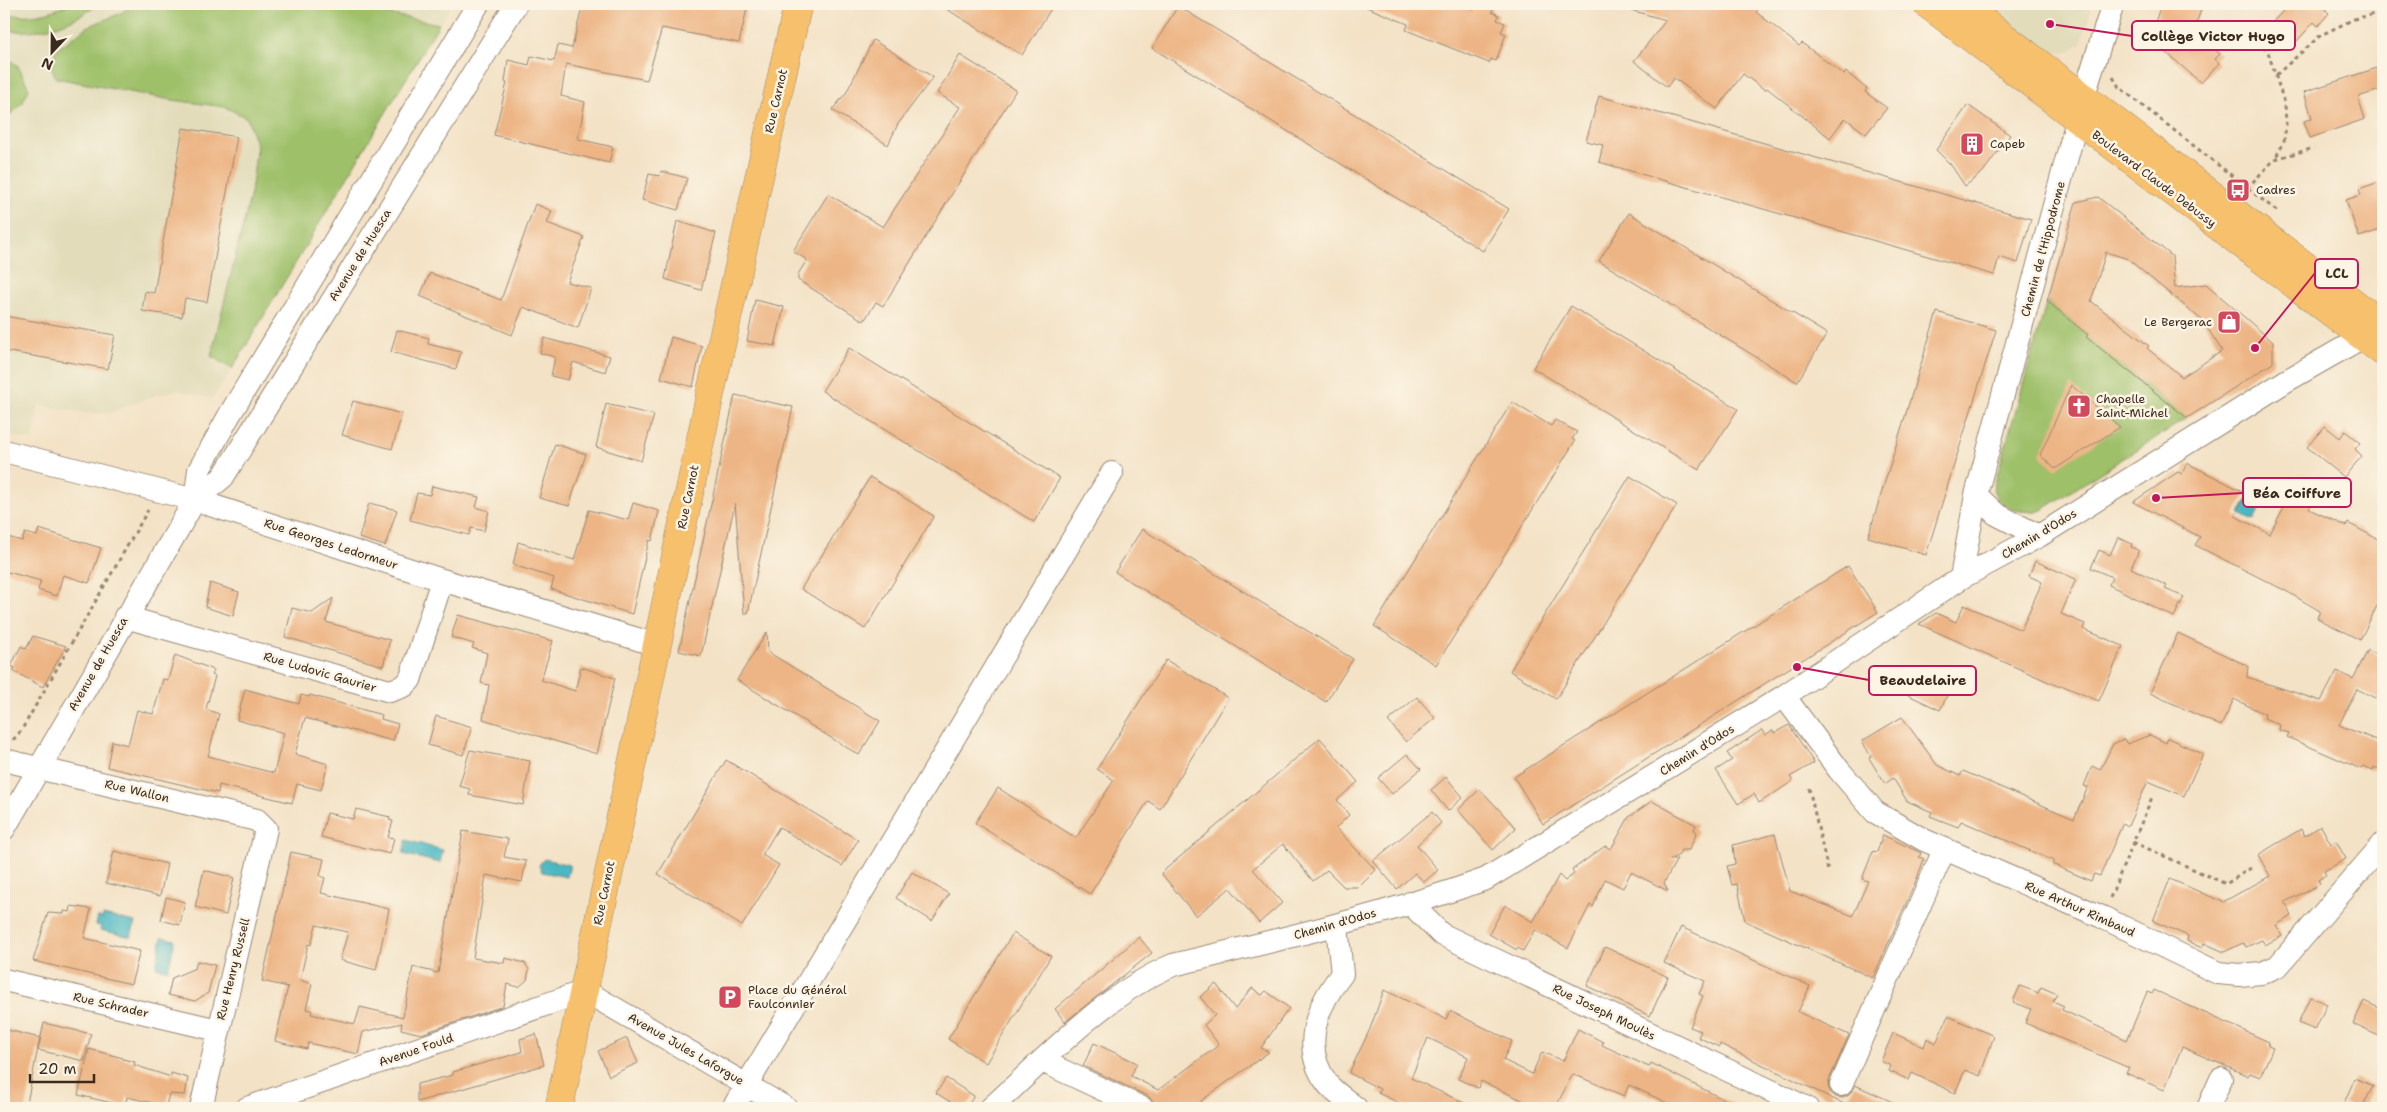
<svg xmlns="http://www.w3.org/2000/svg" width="2387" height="1112" viewBox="0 0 2387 1112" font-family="'Shantell Sans',sans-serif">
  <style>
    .built { fill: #e2dcba }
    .green { fill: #9ec069; stroke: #6c7544 }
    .water { fill: #4ab8c3; stroke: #427170 }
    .building { fill: #edb585; fill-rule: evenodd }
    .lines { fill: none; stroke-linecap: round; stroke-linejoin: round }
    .minor-casing { stroke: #978672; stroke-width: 24 }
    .major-casing { stroke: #978672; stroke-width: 29 }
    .path { stroke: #978672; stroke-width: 3; stroke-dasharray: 4 4; stroke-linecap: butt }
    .minor { stroke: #fff; stroke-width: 22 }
    .major { stroke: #f7c06c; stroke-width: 28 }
    .labels { text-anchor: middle; stroke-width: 5; stroke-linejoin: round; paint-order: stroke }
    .street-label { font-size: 12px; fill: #3b2a1e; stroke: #fcf5e5 }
    .poi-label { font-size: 12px; fill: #3b2a1e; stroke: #fcf5e5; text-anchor: start }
    .leader { fill: none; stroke: #c2185b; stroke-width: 2 }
    .callout-dot { fill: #c2185b; stroke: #fcf5e5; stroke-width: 2 }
    .callout { fill: #fcf5e5; stroke: #c2185b; stroke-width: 2 }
    .callout-label { font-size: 14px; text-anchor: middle; font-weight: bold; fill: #3b2a1e }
  </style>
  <rect width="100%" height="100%" fill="#fcf5e5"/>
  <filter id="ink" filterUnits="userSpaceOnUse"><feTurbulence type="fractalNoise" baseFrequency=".02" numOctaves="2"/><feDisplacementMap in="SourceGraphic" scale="10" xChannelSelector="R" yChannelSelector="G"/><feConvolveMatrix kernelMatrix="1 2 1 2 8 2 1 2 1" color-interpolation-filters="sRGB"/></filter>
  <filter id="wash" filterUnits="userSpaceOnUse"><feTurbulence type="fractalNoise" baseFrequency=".0096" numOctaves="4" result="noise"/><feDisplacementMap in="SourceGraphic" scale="20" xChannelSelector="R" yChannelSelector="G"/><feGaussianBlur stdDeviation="1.12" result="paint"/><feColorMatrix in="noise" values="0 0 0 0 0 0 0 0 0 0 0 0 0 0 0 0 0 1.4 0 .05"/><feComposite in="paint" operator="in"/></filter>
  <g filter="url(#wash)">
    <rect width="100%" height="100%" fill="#f3e2c6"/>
    <path class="built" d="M4,4H452L232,369L212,399L178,390L159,394L109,413L92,414L39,405L33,441L4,434Z
      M1987,4H2093L2081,44L2065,53L2046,50Z"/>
    <path class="green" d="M69,4H98C71,25 38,35 4,30V14C27,18 49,14 69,4Z
      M135,4H337L439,24L232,369L211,356L251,193L257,146L247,118L225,107L172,100L56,78L51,67L56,50L87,27L119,14Z
      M4,56L18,66L29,89L22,103L4,121Z
      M2047,301L2088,335L2087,337L2187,418L2042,510C2022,514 2000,511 1993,489Z"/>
    <path class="water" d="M2260,487L2266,496L2254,521L2240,514L2253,489Z
      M406,840L443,850L440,863L403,854Z
      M544,859L570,865L567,877L542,872L539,865Z
      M103,915L135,922L131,937L100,930L101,926L96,925L98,917L103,918Z
      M162,937L175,940L168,970L156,967Z"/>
    <g id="blocks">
      <path class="building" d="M583,4H748L739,43L662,28L647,80L566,64L561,96L585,102L578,139L613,147L609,163L494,135L507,83L505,82L508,60L529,65L531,56L554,61L558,45L572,48Z
        M938,4H1054L1022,55Z
        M1359,4H1457L1474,10L1478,4L1493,9L1492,12L1499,15L1497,20L1505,23L1501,32L1506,34L1496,61L1491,59L1489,63L1406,30L1408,24Z
        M1627,4H1763L1756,12L1799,46L1802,43L1844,75L1846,72L1867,89L1865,92L1887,108L1866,134L1845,118L1830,138L1767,88L1765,90L1743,74L1717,109L1674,78L1667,87L1634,61L1666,20L1627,9Z
        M2161,4H2203L2194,30L2220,54L2215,59L2219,63L2201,83L2159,46L2173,31L2154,26Z
        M2289,4H2330L2325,10L2329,13L2318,26L2314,22L2296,42L2273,22Z
        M1178,6L1509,209L1483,251L1152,48Z
        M873,40L933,77L898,124L888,145L832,110L846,93Z
        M960,55L1016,90L883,306L876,302L864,321L798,280V274L807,260L793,251L828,194L883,227L960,107L937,93Z
        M2383,66V89L2358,97L2365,119L2310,138L2304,121L2312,118L2304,92Z
        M1599,96L2031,219L2018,263L1999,257L1994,275L1599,162L1603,145L1586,141Z
        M1968,105L2010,135L1983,172L1965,186L1951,165L1936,150Z
        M183,128L237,137L207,302L185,298L182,317L142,311L145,291L154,293Z
        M661,171L687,178L678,210L642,200L649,174L660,176Z
        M2379,182L2383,194V229L2359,237L2346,200L2361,195L2359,189Z
        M2098,197L2172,256L2175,288L2206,284L2273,342V363L2187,418L2086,337L2088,335L2047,301L2076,202ZM2106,252L2128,259L2203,321L2222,351L2182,377L2147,348L2149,346L2091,301Z
        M535,204L552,211L547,223L584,237L567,282L591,288L578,328L523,307L512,335L420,296L430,273L501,300Z
        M1629,213L1827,334L1797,382L1599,261Z
        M677,221L716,233L701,290L665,279Z
        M755,300L784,307L775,346L747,341Z
        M1571,306L1738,409L1699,470L1533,368Z
        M1937,312L1996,330L1926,555L1868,537Z
        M4,316L115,335L108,369L4,351Z
        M397,330L429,338L428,344L461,352L456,369L391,352Z
        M671,337L702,346L693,387L661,378Z
        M544,338L610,356L605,372L573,362L568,380L551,376L555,357L540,353Z
        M849,348L1060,478L1034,522L822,391Z
        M2071,385L2120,427L2055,469L2040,455Z
        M735,395L793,407L748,613H744L735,503L701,656L679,651Z
        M353,401L402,414L392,449L342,435Z
        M1512,402L1551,426L1555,420L1577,432L1572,439L1575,441L1436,665L1374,626Z
        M606,404L654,415L641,461L596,447Z
        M2325,426L2340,438L2345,431L2360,443L2355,449L2362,456L2344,477L2307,447Z
        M555,444L586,454L569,506L539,498Z
        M2187,463L2246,493L2235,516L2270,534L2290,495L2311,505L2309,509L2346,526L2348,523L2383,542V594L2360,640L2317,618L2320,611L2286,591L2195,545L2200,537L2133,502L2178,472L2182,474Z
        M1630,476L1677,505L1556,699L1510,671Z
        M870,477L934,516L865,629L801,589Z
        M432,486L479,497L476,507L489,511L484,531L471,528L469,535L410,520L417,493L430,495Z
        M369,503L397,510L385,546L359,538Z
        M633,503L659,511L652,541L649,540L632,614L551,589L554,578L513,565L518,542L574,560L589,510L628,520Z
        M39,529L101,548L89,583L63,575L57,596L38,590L41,581L4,571V536L22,541L25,533L37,536Z
        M1142,529L1353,659L1326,702L1115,572Z
        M2118,537L2132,544L2131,547L2139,550L2131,568L2167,586L2165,589L2184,597L2174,617L2109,585L2112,577L2091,568L2099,550L2110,555Z
        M2035,561L2076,579L2061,614L2085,624L2083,629L2123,646L2099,701L2061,685L2060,687L1919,624L1936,613L1956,622L1964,605L2021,630L2042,582L2029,576Z
        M1848,566L1878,612L1543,824L1514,777Z
        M210,583L239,592L233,616L205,607Z
        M333,598L326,622L390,640L383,666L285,637L292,608L312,613Z
        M458,615L553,641L541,680L575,691L581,667L615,678L597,754L483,719L489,685L481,683L487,653L472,648L474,644L451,637Z
        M767,632L768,652L880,721L859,755L737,680Z
        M2178,633L2248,666L2247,677L2321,701L2337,671L2353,679L2368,650L2383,658V702L2357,689L2339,725L2383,743V771L2374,767L2373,770L2363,766L2361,769L2287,737L2289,733L2279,730L2280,725L2264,718L2265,714L2234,699L2221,726L2150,693Z
        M33,636L66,646L43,687L13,671L15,668L11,666L21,646L26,649Z
        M175,655L214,670L212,675L215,676L206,709L219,714L208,756L274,773L284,733L237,720L245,689L299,704L301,695L309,697L310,695L382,715L381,719L398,724L393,741L305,718L295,754L328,764L321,790L297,784L292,803L219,785L218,793L107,767L112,741L128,745L137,710L153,714L163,679L168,680Z
        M1166,660L1228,698L1160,809L1148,801L1090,894L975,823L998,788L1076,838L1114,780L1097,769Z
        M1896,668L1949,692L1940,710L1887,685Z
        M1417,697L1435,718L1406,742L1388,721Z
        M436,716L472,727L463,755L428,745Z
        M1902,717L1937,765L1960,776L1963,771L2074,819L2088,787L2084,786L2092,766L2100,770L2113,744L2124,739L2127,744L2150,735L2166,743L2168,738L2203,754L2184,796L2148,781L2128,826L2123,823L2100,876L2094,874L2091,881L2052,864L2054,861L1961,821L1958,827L1930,816L1932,812L1907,801L1893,778L1885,784L1869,758L1871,757L1862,741Z
        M1789,725L1814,763L1790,777L1793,781L1759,803L1754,794L1738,804L1716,770L1732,760L1727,753L1762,730L1765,735L1773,730L1774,733Z
        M1320,738L1358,782L1337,800L1349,815L1336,828L1376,870L1359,887H1344L1327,870L1313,881L1283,844L1253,869L1282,903L1259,923L1230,888L1196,916L1161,873Z
        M470,750L530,761L523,805L469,795L470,789L459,786Z
        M1407,754L1421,769L1392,794L1378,778Z
        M726,760L858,840L842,866L779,827L762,855L779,865L742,926L658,874Z
        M1446,777L1463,797L1448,811L1431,790Z
        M1480,789L1516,828L1493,850L1458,810Z
        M1652,801L1696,825L1694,830L1697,832L1689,850H1681L1679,855L1670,860L1677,859L1664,883L1668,891L1631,872L1623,888L1605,879L1593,907L1590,905L1568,948L1535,930L1523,951L1518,948L1517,950L1489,934L1505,905L1533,922L1559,875L1565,881L1574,874L1572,870L1605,846L1611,849L1629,817Z
        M356,809L390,817L389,820L393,821L388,837L394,838L390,854L321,837L327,813L353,819Z
        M1432,812L1441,823L1417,845L1438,870L1424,882L1415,873L1397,889L1373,861Z
        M2321,826L2331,844L2336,841L2346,859L2324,871L2326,875L2318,880L2320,884L2285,902L2292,916L2276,925L2282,936L2265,945L2262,940L2246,947L2243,943L2224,952L2204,943L2202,948L2187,941L2188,936L2153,921L2170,879L2223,902L2270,876L2258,855L2301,829L2304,836Z
        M463,831L508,839L504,857L526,861L522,882L486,875L473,958L504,963L505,958L525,963L529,970L527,980L519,987L507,984L503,1006L421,1034L401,1029L402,1023L363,1032L358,1054L308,1043L307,1049L275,1041L288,987L262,981L291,852L324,859L320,876L325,878L321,893L389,909L376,970L340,960L348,932L316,925L311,945L308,944L300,980L312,984L306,1009L312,1010L311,1014L355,1024L360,1007L403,1017L413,967L438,973Z
        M1775,834L1790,891L1853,916L1868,881L1862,879L1873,851L1877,852L1883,835L1921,853L1919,857L1924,859L1918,876L1873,978L1745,921L1737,884L1732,885L1727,866L1735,864L1733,845Z
        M114,851L167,864L160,896L106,883Z
        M204,870L234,878L226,915L195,907Z
        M912,872L949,894L932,921L896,898Z
        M166,897L185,902L180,925L161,920Z
        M71,906L91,909L84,938L140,951L131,984L33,961L48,913L64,914V911L70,912Z
        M1681,927L1810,986L1798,1012L1849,1035L1829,1080L1828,1087L1831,1093L1836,1097L1843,1098L1849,1095L1855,1085L1906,1108H1852L1720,1044L1719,1047L1698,1037L1701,1031L1690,1027L1703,996L1699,994L1705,981L1664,963Z
        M1013,933L1051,956L986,1063L948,1039Z
        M1139,937L1152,953L1065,1022L1055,1009Z
        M1605,947L1668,977L1650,1016L1587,986Z
        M197,961L215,965L208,993L195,1001L168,995L172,978L195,968Z
        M1216,984L1235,1009L1252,988L1262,995L1266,991L1289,1008L1261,1048L1269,1052L1201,1101L1207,1108H1155L1153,1101L1148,1096L1083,1066L1094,1043L1137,1063L1131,1076L1158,1090L1219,1045L1204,1025L1215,1015L1200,997Z
        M2020,986L2038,993L2041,987L2057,994L2053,1001L2064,1006L2062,1010L2127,1040L2147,992L2152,994L2154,990L2269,1042L2268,1046L2273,1048L2260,1077L2250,1073L2248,1076L2182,1047L2164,1090L2126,1073L2129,1068L2025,1023L2031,1009L2013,1002Z
        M1384,990L1446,1019L1450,1011L1512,1041L1503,1060L1532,1074L1542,1052L1563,1061L1578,1029L1603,1042L1602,1045L1649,1067L1651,1063L1741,1108H1678L1629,1085L1624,1096L1573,1074L1555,1108H1539L1481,1081L1478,1088L1458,1079L1468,1057L1428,1038L1411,1078L1475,1108H1410L1378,1093L1380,1089L1349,1073L1370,1029Z
        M2310,997L2327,1004L2315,1030L2298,1023Z
        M2364,1001L2383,1010V1038L2353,1024Z
        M1948,1016L1994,1036L1980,1076L1965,1070L1955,1093L1912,1073L1909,1080L1889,1071L1891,1066L1881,1061L1893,1033L1924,1047L1927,1038L1936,1043Z
        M44,1023L91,1034L84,1061L38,1050Z
        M4,1029L40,1038L26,1108H4Z
        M536,1034L544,1065L417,1102V1084L453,1075V1072L522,1052L520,1039Z
        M627,1038L638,1063L609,1076L598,1051Z
        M89,1049L123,1058V1059L135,1062L134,1065L171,1077V1073L188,1078L185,1095L169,1094L166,1106L127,1097L125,1106L78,1095Z
        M946,1078L974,1096L966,1108H960L936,1093Z
        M2355,1078L2373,1086L2362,1108H2356L2344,1103Z"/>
    </g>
  </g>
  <g filter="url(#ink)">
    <use href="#blocks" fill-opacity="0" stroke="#978672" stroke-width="1"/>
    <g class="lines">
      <g class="minor-casing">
        <path id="minor" d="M4,451L195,500L442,580L657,645
          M1976,495L1996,514L2039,536
          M195,500L199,470L230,414L478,4
          M1961,578L1976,495L2083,98L2113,4
          M125,617L390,691L404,686L410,680L442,580
          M1784,696L1839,770L1875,812L1924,840L2102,917L2218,973L2239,975L2262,973L2278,966L2383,844
          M4,760L257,820L266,829L201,1108
          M4,829L195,500L223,477L516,4
          M1410,903L1441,934L1807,1108
          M1337,926L1342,974C1317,1005 1300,1047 1327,1083C1334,1093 1347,1100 1356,1108
          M4,980L218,1030
          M1042,1061L1142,1108
          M1841,1085L1944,850
          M247,1108L585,991L786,1108
          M733,1108L1112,473
          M991,1108C1045,1059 1106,993 1173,965C1279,940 1384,915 1486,879L1784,696L1961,578L2039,536L2286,381L2363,337L2378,332
          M2208,1108L2221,1079"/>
      </g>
      <g class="major-casing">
        <path id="major" d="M1927,4L2383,352
          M1961,4L2383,325
          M559,1108L710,395L798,4"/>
      </g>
      <path class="path" d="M2257,41L2268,52L2285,105L2286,124L2284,142L2275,159L2314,148
        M2276,75L2321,35L2354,19L2383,12
        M2113,77L2119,87L2278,212
        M2247,188L2275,159
        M13,740L21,731L148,510
        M1809,788L1828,871
        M2133,842L2226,884L2251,868
        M2110,898L2153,795"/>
      <use href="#minor" class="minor"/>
      <use href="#major" class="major"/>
    </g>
  </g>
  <defs>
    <g id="building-square" transform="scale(1.25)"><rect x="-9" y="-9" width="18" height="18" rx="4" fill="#d1495b" stroke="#fcf5e5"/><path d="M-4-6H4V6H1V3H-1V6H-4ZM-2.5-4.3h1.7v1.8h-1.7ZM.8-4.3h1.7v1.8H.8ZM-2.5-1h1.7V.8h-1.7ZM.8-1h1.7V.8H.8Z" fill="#fff"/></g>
    <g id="bus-square" transform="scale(1.25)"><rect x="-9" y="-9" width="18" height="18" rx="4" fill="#d1495b" stroke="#fcf5e5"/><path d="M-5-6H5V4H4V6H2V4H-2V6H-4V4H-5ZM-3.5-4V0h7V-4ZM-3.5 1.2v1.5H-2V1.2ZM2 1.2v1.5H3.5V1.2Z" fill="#fff"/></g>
    <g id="shop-square" transform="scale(1.25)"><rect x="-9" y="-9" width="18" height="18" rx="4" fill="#d1495b" stroke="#fcf5e5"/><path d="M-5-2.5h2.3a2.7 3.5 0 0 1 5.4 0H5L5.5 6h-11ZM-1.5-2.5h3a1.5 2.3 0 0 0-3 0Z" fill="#fff"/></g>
    <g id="church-square" transform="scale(1.25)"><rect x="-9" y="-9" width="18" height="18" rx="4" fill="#d1495b" stroke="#fcf5e5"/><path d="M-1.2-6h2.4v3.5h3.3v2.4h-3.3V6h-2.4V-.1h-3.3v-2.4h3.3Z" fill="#fff"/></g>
    <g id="parking-square" transform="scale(1.25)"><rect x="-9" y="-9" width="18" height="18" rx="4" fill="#d1495b" stroke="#fcf5e5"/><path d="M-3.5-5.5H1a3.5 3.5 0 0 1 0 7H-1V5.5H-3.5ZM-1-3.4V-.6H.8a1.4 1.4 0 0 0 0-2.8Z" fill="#fff"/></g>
  </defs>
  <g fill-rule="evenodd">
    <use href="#building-square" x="1972" y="144"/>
    <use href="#bus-square" x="2238" y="190"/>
    <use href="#shop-square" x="2229" y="322"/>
    <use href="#church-square" x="2079" y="406"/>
    <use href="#parking-square" x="730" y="997"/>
  </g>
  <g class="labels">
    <g class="street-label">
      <text transform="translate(776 101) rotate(-77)" y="4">Rue Carnot</text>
      <text transform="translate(2154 179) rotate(37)" y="4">Boulevard Claude Debussy</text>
      <text transform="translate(2043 249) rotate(-75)" y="4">Chemin de l'Hippodrome</text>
      <text transform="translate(360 255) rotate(-58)" y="4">Avenue de Huesca</text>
      <text transform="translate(688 497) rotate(-78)" y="4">Rue Carnot</text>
      <text transform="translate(2039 534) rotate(-31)" y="4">Chemin d'Odos</text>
      <text transform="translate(331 544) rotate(18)" y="4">Rue Georges Ledormeur</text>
      <text transform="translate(98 664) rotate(-60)" y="4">Avenue de Huesca</text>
      <text transform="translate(320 672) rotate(16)" y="4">Rue Ludovic Gaurier</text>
      <text transform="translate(1697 750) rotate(-32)" y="4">Chemin d'Odos</text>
      <text transform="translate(137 791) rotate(13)" y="4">Rue Wallon</text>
      <text transform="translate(604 893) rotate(-78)" y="4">Rue Carnot</text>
      <text transform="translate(2080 909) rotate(24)" y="4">Rue Arthur Rimbaud</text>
      <text transform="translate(1335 924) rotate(-16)" y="4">Chemin d'Odos</text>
      <text transform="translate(233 969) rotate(-76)" y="4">Rue Henry Russell</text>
      <text transform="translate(111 1005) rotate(13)" y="4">Rue Schrader</text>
      <text transform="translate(1604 1012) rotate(26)" y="4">Rue Joseph Moulès</text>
      <text transform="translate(686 1049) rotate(30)" y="4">Avenue Jules Laforgue</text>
      <text transform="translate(416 1050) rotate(-19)" y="4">Avenue Fould</text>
    </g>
    <g class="poi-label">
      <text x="1990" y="148">Capeb</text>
      <text x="2256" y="194">Cadres</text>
      <text x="2212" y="326" text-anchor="end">Le Bergerac</text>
      <text x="2096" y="403">Chapelle<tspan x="2096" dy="14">Saint-Michel</tspan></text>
      <text x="748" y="994">Place du Général<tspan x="748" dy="14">Faulconnier</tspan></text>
    </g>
  </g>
  <path class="leader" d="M2050 24L2132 36M2255 348L2315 273M2156 498L2243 493M1797 667L1869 680"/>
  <g class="callout-dot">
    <circle cx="2050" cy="24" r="5"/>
    <circle cx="2255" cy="348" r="5"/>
    <circle cx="2156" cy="498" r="5"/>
    <circle cx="1797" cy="667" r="5"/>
  </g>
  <g class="callout">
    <rect x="2132" y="21" width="163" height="29" rx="5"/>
    <rect x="2315" y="259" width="43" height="29" rx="5"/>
    <rect x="2243" y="478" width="108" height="29" rx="5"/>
    <rect x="1869" y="666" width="107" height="29" rx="5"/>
  </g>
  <g class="callout-label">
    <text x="2213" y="41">Collège Victor Hugo</text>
    <text x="2337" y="278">LCL</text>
    <text x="2297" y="498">Béa Coiffure</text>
    <text x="1923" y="685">Beaudelaire</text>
  </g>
  <rect width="2387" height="1112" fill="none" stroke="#fcf5e5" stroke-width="20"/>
  <g transform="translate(52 52) rotate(202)" stroke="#fcf5e5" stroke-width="4" paint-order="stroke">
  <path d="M0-4L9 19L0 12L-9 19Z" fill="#3b2a1e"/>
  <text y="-8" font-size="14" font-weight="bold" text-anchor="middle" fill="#3b2a1e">N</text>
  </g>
  <path d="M30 1074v8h64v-8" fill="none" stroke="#3b2a1e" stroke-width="2.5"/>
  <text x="38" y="1074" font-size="15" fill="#3b2a1e" stroke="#fcf5e5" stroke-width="4" paint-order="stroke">20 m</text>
</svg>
